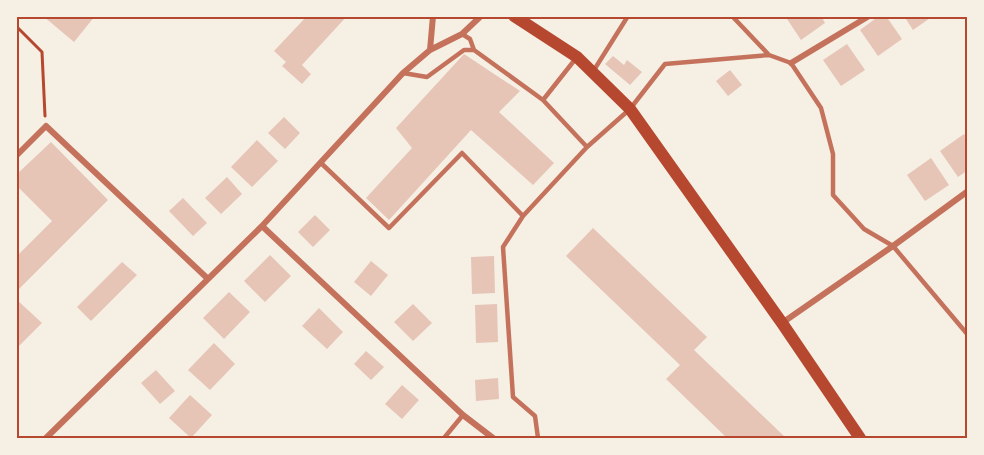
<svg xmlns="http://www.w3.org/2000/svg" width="984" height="455" viewBox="0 0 984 455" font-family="'PT Sans Narrow',sans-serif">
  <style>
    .building { fill: #e6c5b7 }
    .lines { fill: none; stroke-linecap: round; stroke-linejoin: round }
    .path { stroke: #b5482f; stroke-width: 3 }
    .service { stroke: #c5725c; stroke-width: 4.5 }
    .minor { stroke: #c5725c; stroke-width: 6 }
    .secondary { stroke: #b5482f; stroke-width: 12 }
    .neatline { fill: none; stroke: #b5482f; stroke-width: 2 }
  </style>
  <rect width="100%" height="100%" fill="#f6efe4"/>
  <path class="building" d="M43,16H95L74,42Z
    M307,16H347L302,65L311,74L302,84L282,66L286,62L274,51Z
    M785,16H821L825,23L801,40Z
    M879,16H886L902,39L878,56L860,30Z
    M904,16H933L913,30Z
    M847,44L865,70L841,86L823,60Z
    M464,54L520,91L499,112L554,163L533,185L471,130L389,220L366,198L412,148L396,128Z
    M613,56L624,65L627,60L642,72L630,85L605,64Z
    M730,70L742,85L728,96L716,81Z
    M284,117L300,133L285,149L268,133Z
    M964,134L968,139V170L958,177L940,151Z
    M257,140L278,161L252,187L231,167Z
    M51,142L108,200L16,292V257L52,221L16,185V175Z
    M931,158L949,185L925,201L907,175Z
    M227,177L242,194L221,214L205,198Z
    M183,198L207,223L193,236L169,211Z
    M315,215L330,230L313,247L298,232Z
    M593,228L707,337L694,350L786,438H727L666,379L680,365L566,256Z
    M270,255L291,276L265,302L244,281Z
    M494,256L495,293L472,294L471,257Z
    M371,261L388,275L371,296L354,282Z
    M122,262L137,275L91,321L77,307Z
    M229,292L250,312L224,339L203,318Z
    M16,299L42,323L16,349Z
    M413,304L432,323L413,341L394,322Z
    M497,304L498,342L476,343L475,305Z
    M319,308L343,332L327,349L302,326Z
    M214,343L235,364L210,390L188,370Z
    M366,351L384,367L371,380L354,364Z
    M156,370L175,391L160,404L141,383Z
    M498,378L499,399L476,401L475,380Z
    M402,385L419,400L402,419L385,404Z
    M190,395L212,415L191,438L169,418Z"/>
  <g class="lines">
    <path class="path" d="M16,26L42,52L45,116"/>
    <path class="service" d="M732,16L769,55L791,63L821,108L833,154V195L864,229L893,246L968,335
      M462,34L470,39L474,50
      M594,70L628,16
      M403,73L427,77L464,50H474L543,100L587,147
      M543,100L577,57
      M321,163L389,228L462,153L523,216
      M444,438L463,415
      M538,438L535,416L513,397L503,247L523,216L587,147L630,109L665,64L769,55"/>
    <path class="minor" d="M430,50L433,16
      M791,63L869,16
      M16,156L46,126L207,278
      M262,226L463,415L493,438
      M782,323L893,246L968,191
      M46,438L262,226L403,73L430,50L462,34L481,16"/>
    <path class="secondary" d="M514,16L577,57L630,109L782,323L860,438"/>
  </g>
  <rect width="984" height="455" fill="none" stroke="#f6efe4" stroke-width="36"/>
  <rect x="18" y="18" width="948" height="419" class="neatline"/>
</svg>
